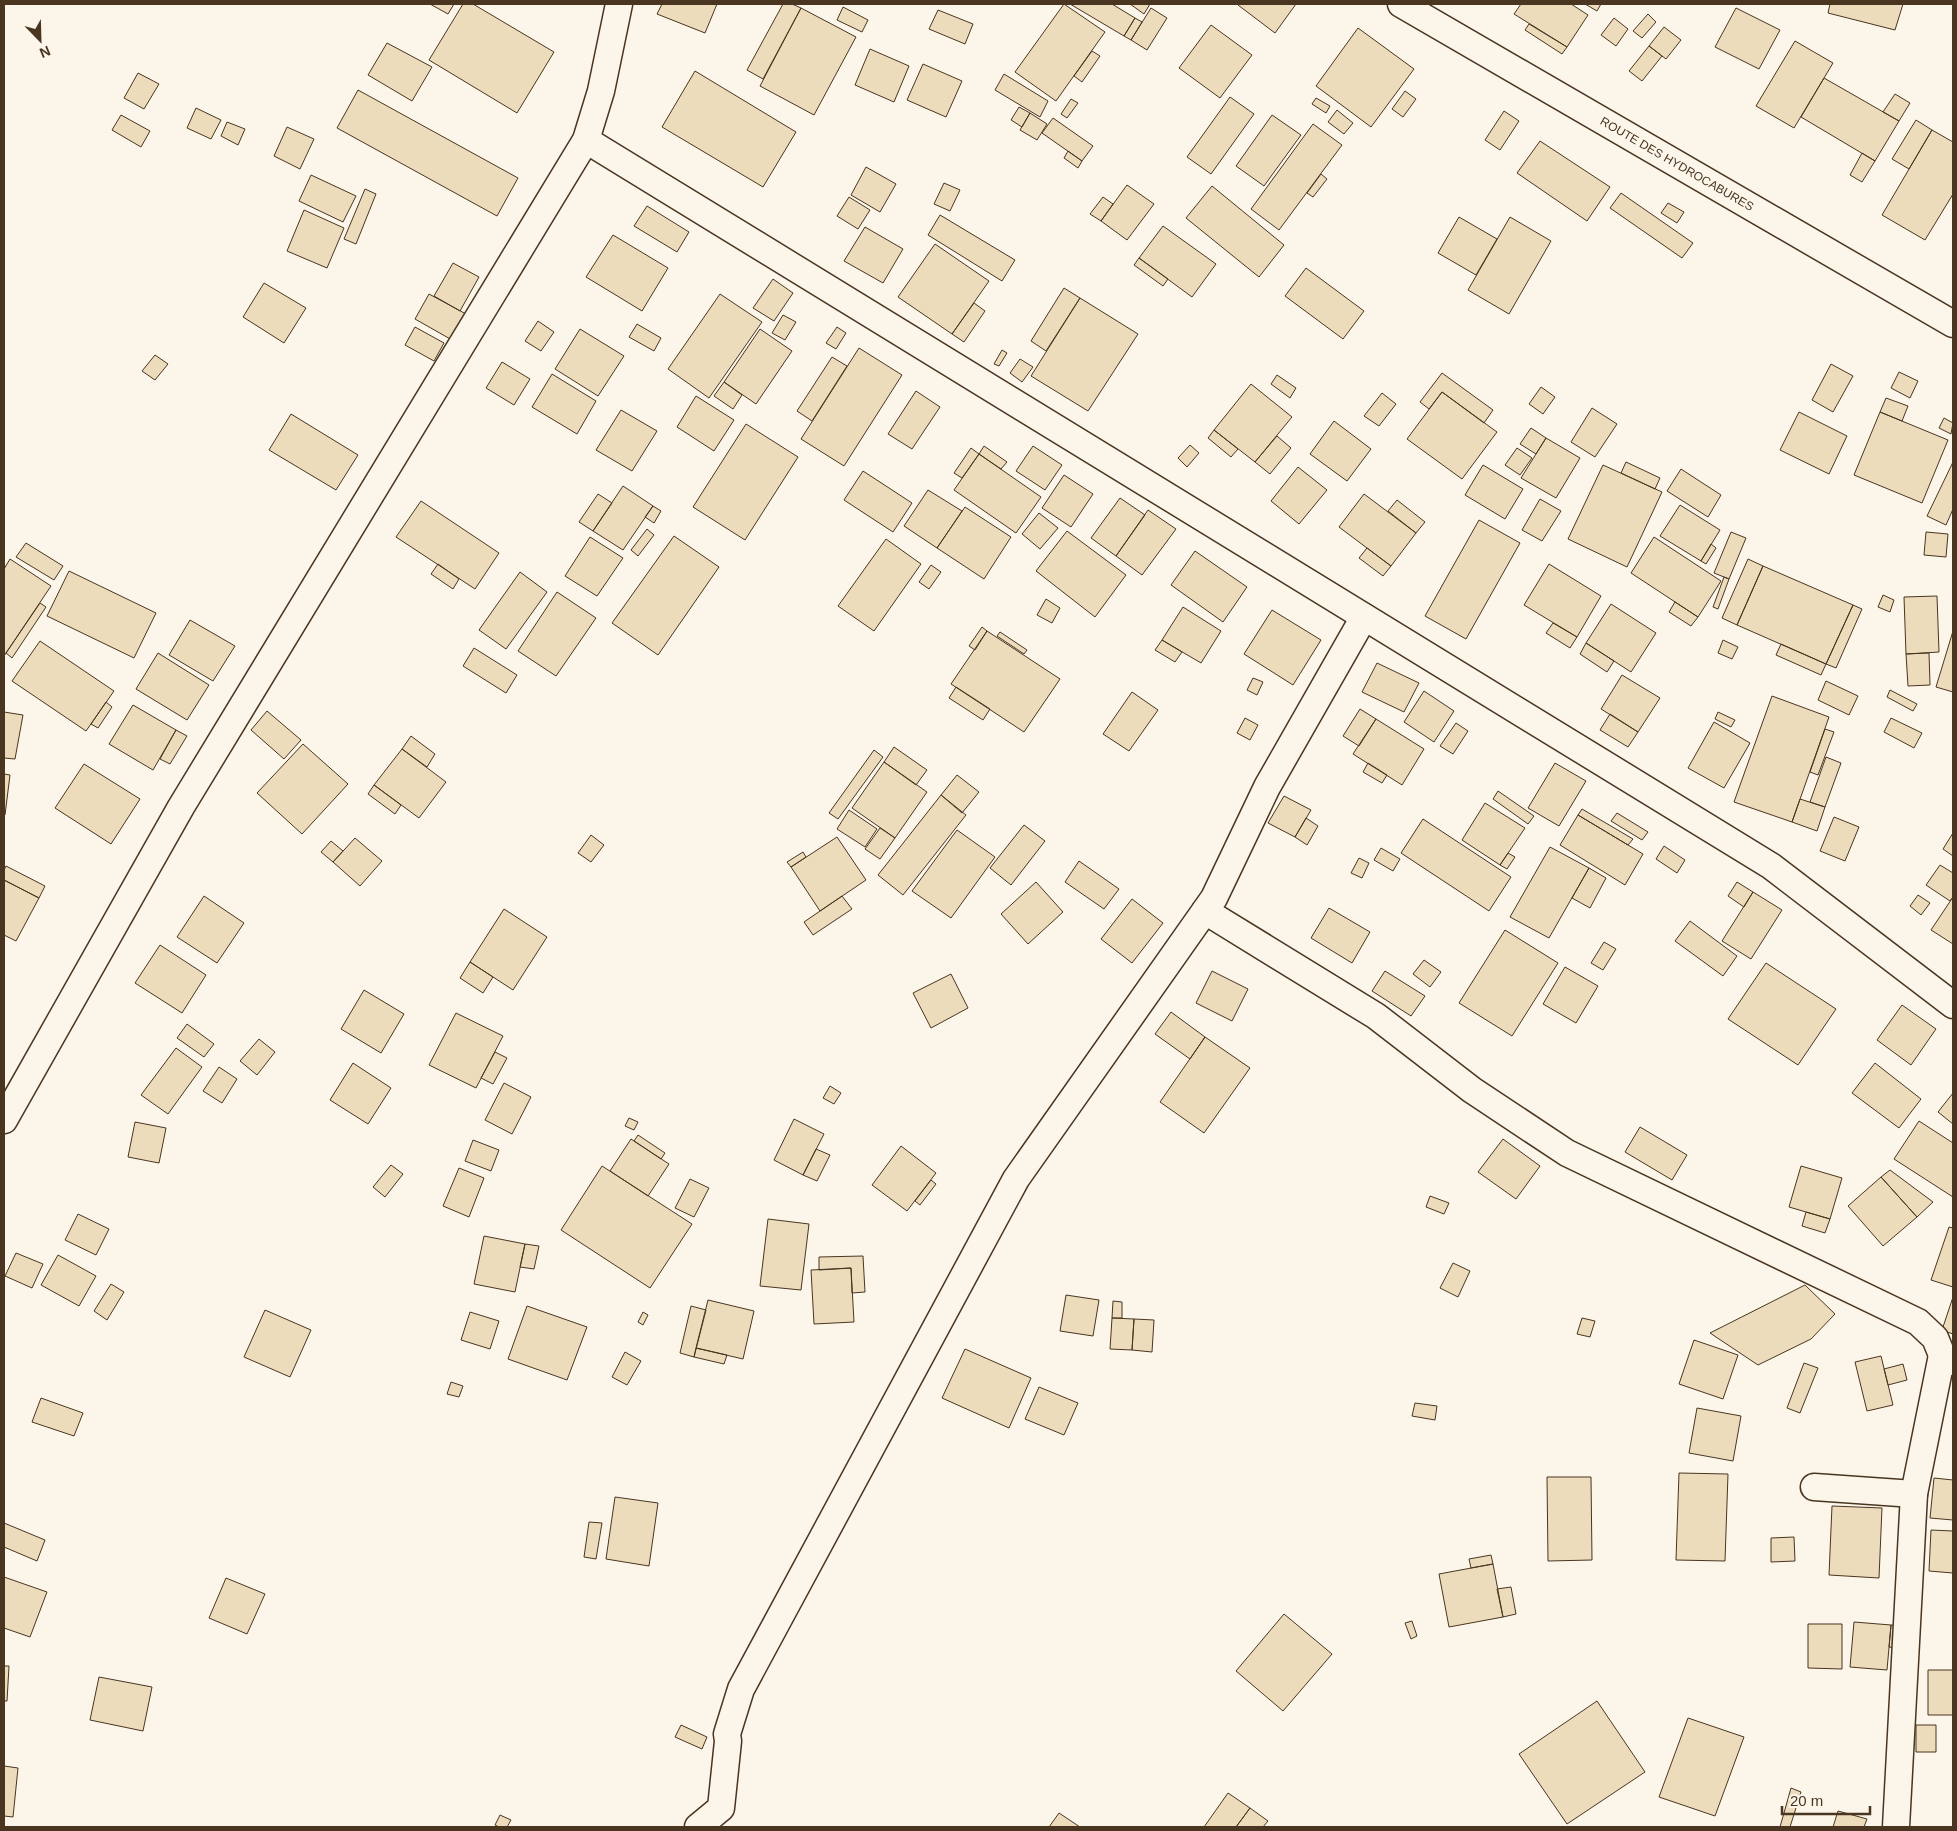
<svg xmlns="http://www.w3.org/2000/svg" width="1957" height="1831" viewBox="0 0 1957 1831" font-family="Helvetica,sans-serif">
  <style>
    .building { fill: #ecdcbc; stroke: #4a3520 }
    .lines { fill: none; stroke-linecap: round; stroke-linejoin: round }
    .street-casing { stroke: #4a3520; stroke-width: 29 }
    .street { stroke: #fbf6e9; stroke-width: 26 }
    .labels { text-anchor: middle; stroke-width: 4; stroke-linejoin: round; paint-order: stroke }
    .street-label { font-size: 12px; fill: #4a3520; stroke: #fbf6e9 }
  </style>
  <rect width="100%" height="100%" fill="#fbf6e9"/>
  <path class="building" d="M430,4H454L448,14Z
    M463,4H473L554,52L517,113L429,60Z
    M662,4H717L705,33L657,14Z
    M783,4H792L801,8L763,79L747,70Z
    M1064,4L1105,32L1056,101L1015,72Z
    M1070,4H1112L1135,18L1124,36Z
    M1130,4H1150L1144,14Z
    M1239,4H1296L1275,33L1238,5Z
    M1521,4H1571L1588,15L1567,47L1514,14Z
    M1585,4H1601L1597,11Z
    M1830,4H1903L1895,30L1828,13Z
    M843,7L868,20L862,32L837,20Z
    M801,8L856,37L814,115L760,86Z
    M1151,8L1167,18L1147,50L1131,40Z
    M1736,8L1780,30L1759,69L1715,47Z
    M938,10L973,24L965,44L929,29Z
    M1648,14L1656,22L1642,38L1633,31Z
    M1135,18L1142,22L1131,40L1124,36Z
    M1614,18L1628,29L1616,46L1601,35Z
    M1529,24L1567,47L1562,54L1525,30Z
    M1211,25L1252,55L1220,98L1179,68Z
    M1664,27L1681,40L1666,59L1649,46Z
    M1358,28L1414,69L1371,127L1316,86Z
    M1795,41L1833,63L1794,128L1756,106Z
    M387,43L432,67L412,101L368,75Z
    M1649,46L1662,56L1642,81L1629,71Z
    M870,49L909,66L894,102L855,85Z
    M1092,51L1100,56L1082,82L1074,76Z
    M923,64L962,81L946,117L907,100Z
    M695,71L796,132L763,187L662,127Z
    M138,73L159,84L144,109L124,98Z
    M1004,74L1048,101L1040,117L995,90Z
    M1824,78L1899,121L1875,161L1801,117Z
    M358,90L518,178L497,216L337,128Z
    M1405,91L1416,99L1403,117L1392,109Z
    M1895,94L1910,103L1899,121L1883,112Z
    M1230,97L1254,114L1211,174L1187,157Z
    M1316,98L1330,106L1326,113L1312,104Z
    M1071,99L1078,103L1067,118L1061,114Z
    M1019,107L1030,113L1022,127L1011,120Z
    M196,108L221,120L211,139L187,128Z
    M1337,110L1353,123L1344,134L1328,122Z
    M1504,111L1519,121L1500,150L1485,140Z
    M1030,113L1047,124L1037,140L1020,130Z
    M121,115L150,131L141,147L112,130Z
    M1272,115L1301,135L1264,186L1236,166Z
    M1053,118L1093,146L1082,161L1042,133Z
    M1916,120L1932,130L1909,169L1892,159Z
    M227,122L245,129L238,145L221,136Z
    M1313,124L1342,145L1279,230L1251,209Z
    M287,127L314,139L300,169L274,156Z
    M1932,130L1953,142V194L1925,240L1882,215Z
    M1540,141L1610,187L1587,221L1517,173Z
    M1068,151L1082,161L1078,168L1064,158Z
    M1862,153L1875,161L1862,182L1850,175Z
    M866,167L896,184L880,212L851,195Z
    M1321,174L1327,179L1313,197L1307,193Z
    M311,175L356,196L343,222L299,201Z
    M944,183L960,190L950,211L934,204Z
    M1127,185L1154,204L1127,240L1101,221Z
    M1212,186L1284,245L1259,277L1186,218Z
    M365,189L376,194L356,244L344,239Z
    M1621,193L1693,243L1682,258L1610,208Z
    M849,197L870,210L858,229L837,216Z
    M1103,197L1113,204L1101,221L1090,214Z
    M1668,203L1684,212L1677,223L1661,213Z
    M647,206L689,232L677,252L634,226Z
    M304,210L344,228L327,268L287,251Z
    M940,215L1015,260L1002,281L928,235Z
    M1459,217L1497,239L1476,275L1438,253Z
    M1510,217L1551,241L1509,314L1468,290Z
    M1163,226L1216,264L1192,297L1139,258Z
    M865,227L903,249L883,283L844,261Z
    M613,235L668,268L642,311L586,277Z
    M935,244L989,281L952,334L898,297Z
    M1139,258L1168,279L1163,286L1134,265Z
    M453,263L479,277L460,311L434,296Z
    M1306,268L1364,311L1343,339L1285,296Z
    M773,279L793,293L774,321L753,308Z
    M264,283L306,308L284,343L243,317Z
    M1064,288L1080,298L1046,351L1031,341Z
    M429,294L466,314L452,340L415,319Z
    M720,294L762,322L709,398L668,369Z
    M1080,298L1138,334L1088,411L1031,376Z
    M974,303L985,311L964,342L952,334Z
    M783,315L796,322L785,340L772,333Z
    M538,321L554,332L541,351L525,341Z
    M637,324L661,338L654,351L629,337Z
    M415,327L444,343L434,361L405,345Z
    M837,327L846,333L836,349L826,343Z
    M580,329L624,356L598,396L555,369Z
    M760,329L792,351L756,404L724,382Z
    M859,348L902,375L844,466L801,439Z
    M1002,350L1007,353L999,366L994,364Z
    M155,355L168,364L155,380L142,371Z
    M832,357L847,366L812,421L797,411Z
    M1020,359L1033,367L1022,382L1010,373Z
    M502,362L530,379L514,405L486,388Z
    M1831,364L1853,376L1833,412L1812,400Z
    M1899,372L1918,381L1910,398L1891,388Z
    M1442,373L1493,410L1484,423L1442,392L1429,409L1420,402Z
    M552,374L596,401L577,434L532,407Z
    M1277,375L1296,388L1290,398L1271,384Z
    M724,382L742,395L733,409L714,396Z
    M1251,384L1292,417L1255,462L1214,430Z
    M1541,387L1555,397L1543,414L1529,404Z
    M916,391L940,407L912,449L888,434Z
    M1442,392L1497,432L1462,479L1407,439Z
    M1382,393L1396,404L1379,426L1364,416Z
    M696,396L734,420L714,451L677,427Z
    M1886,398L1908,406L1902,421L1880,412Z
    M1592,408L1617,424L1595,457L1571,442Z
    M621,410L657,431L632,471L596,450Z
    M1799,412L1847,436L1829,474L1780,450Z
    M1880,412L1948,440L1922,503L1854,475Z
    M291,414L358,455L336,490L269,450Z
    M1944,418L1953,423L1951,434L1939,428Z
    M1334,421L1371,449L1347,481L1310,454Z
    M746,424L798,457L745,540L693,507Z
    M1531,428L1546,438L1536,454L1520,444Z
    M1214,430L1238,449L1231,457L1208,438Z
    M1277,436L1291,448L1270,474L1255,462Z
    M1546,438L1580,458L1556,498L1521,478Z
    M1190,445L1199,453L1187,467L1178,458Z
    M984,446L1007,462L1001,469L979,454Z
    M1033,446L1062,465L1045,490L1016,471Z
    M971,448L979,454L962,478L954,473Z
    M1517,448L1532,458L1520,475L1505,465Z
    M979,454L1041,497L1016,533L954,490Z
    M1626,462L1660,478L1655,489L1621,473Z
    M1953,462V509L1946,525L1927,516Z
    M1483,465L1523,489L1505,519L1465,495Z
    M1603,465L1662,492L1627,567L1568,539Z
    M1298,467L1327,490L1299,524L1271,501Z
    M1681,469L1721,495L1708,517L1667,491Z
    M863,471L912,503L893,532L844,500Z
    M1064,475L1093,494L1071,527L1042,508Z
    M623,486L653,506L623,550L593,531Z
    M928,490L962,511L937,548L904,526Z
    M598,494L612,503L593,531L579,522Z
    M1364,494L1416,533L1391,566L1339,527Z
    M1120,498L1145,515L1116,556L1091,538Z
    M1540,499L1561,511L1542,541L1522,530Z
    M1397,500L1425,522L1416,533L1388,511Z
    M421,501L499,553L475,589L396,537Z
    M1680,505L1720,530L1701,561L1660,536Z
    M653,506L661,511L654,523L645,517Z
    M965,507L1011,537L984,579L937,548Z
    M1148,510L1176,529L1142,575L1116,556Z
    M1039,513L1058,528L1040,549L1022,534Z
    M1479,520L1520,543L1466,639L1425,616Z
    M647,529L654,535L638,556L631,550Z
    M1067,531L1126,575L1095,617L1036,571Z
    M1731,532L1746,538L1729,579L1714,573Z
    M1926,532L1948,534L1946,557L1924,555Z
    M674,536L719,567L658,655L612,623Z
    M590,537L623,558L597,596L565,576Z
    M1654,537L1721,581L1698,617L1631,573Z
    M886,539L921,564L874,631L838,606Z
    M26,543L63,566L54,580L16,557Z
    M1711,544L1716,548L1706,564L1701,561Z
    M1367,548L1391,566L1383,576L1359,558Z
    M1195,551L1247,587L1223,622L1171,585Z
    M10,559L51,586L4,656V569Z
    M1748,559L1763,566L1737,625L1722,618Z
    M438,564L459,579L453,589L431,574Z
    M1549,564L1601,596L1577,637L1524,605Z
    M931,565L941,572L929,589L919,582Z
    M1763,566L1853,605L1826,664L1737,625Z
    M69,571L156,613L134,658L47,616Z
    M520,572L547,592L506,649L479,630Z
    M1724,577L1729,579L1718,609L1713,607Z
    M557,592L596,618L556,676L518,651Z
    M1883,595L1894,600L1890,612L1878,607Z
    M1937,596L1939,652L1906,654L1904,597Z
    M1046,599L1060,608L1052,623L1037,615Z
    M1675,602L1698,617L1691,626L1669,612Z
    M40,603L46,607L12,658L6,653Z
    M1611,604L1656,633L1631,672L1586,643Z
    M1853,605L1862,609L1836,668L1826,664Z
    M1183,607L1221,631L1201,663L1162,640Z
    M1272,610L1321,640L1293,685L1244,654Z
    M190,620L235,646L213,681L169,655Z
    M1553,623L1577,637L1570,648L1546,633Z
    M982,627L987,631L975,650L969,646Z
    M987,631L1060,679L1024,732L951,684Z
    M1953,631V692L1936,687Z
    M1000,632L1027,650L1024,654L997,636Z
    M1162,640L1182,652L1175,662L1155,650Z
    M1723,640L1738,647L1732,659L1718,653Z
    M40,641L114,691L86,731L12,681Z
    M1586,643L1614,661L1607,672L1580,654Z
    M1781,644L1826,664L1821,675L1776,655Z
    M474,648L517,675L506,693L463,666Z
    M158,653L209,685L187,720L136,689Z
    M1929,653L1930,685L1908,686L1906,654Z
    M1377,663L1419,683L1404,712L1362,692Z
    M1622,675L1660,698L1638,732L1601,709Z
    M1253,678L1263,682L1257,695L1247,690Z
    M1826,681L1858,696L1849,715L1818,700Z
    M956,687L990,709L983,720L949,698Z
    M1890,690L1917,704L1913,711L1887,697Z
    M1424,691L1454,711L1434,742L1404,722Z
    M1132,692L1158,710L1129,751L1103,734Z
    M1772,696L1829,717L1792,822L1734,802Z
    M106,702L112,707L98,728L91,724Z
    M133,705L176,730L153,770L109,744Z
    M1360,709L1376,719L1359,746L1343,736Z
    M267,711L301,740L284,759L251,730Z
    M4,712L23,715L15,759L4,758Z
    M1718,712L1735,720L1731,727L1715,719Z
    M1610,714L1638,732L1628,747L1600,730Z
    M1245,718L1258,725L1250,740L1237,733Z
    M1891,718L1922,733L1914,748L1884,732Z
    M1376,719L1424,749L1402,785L1353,754Z
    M1714,722L1750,743L1724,788L1688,768Z
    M1456,723L1468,731L1453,754L1440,746Z
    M1825,729L1834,732L1818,775L1810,772Z
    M176,730L187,736L170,764L160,759Z
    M411,736L435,754L427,767L402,749Z
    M303,744L348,784L302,834L257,793Z
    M894,747L927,770L916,785L884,762Z
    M402,749L446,782L419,818L374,785Z
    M874,750L883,757L838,819L829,813Z
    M1826,757L1841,763L1825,807L1810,802Z
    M884,762L927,792L895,838L852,808Z
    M1368,763L1387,775L1382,783L1363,772Z
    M1555,763L1586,781L1559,826L1528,808Z
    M84,764L140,799L111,844L55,808Z
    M4,774L10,775L5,815H4Z
    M957,775L979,792L962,813L941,795Z
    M374,785L401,805L395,814L368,794Z
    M1498,791L1534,816L1528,824L1493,799Z
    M941,795L966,815L903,895L878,875Z
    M1284,796L1311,810L1295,837L1268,823Z
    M1800,799L1825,807L1817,831L1792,822Z
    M1485,803L1525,828L1500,865L1462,840Z
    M1582,809L1633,839L1628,845L1578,815Z
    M849,810L877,829L865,847L837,829Z
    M1617,813L1648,832L1642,840L1611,821Z
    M1578,815L1643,854L1625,885L1560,845Z
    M1834,817L1859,827L1845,861L1820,851Z
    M1306,818L1318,826L1307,845L1295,837Z
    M1423,819L1511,877L1489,911L1401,853Z
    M1024,825L1045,841L1011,885L990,868Z
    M880,828L895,838L880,859L865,849Z
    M957,830L995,857L951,918L912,891Z
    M1953,833V856L1943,849Z
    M591,835L604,845L591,862L578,853Z
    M837,837L866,880L820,911L791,867Z
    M355,838L382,861L360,886L333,862Z
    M331,841L343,851L333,862L321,852Z
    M1664,846L1685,860L1677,873L1656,859Z
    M1550,847L1589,868L1549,938L1510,917Z
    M1381,848L1400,859L1393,871L1374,860Z
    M803,852L806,857L791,867L787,862Z
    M1508,853L1515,857L1507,869L1500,865Z
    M1359,858L1369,863L1362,878L1351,873Z
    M1079,861L1119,889L1104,909L1065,882Z
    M1940,865L1953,873V897L1950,901L1926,885Z
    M6,866L45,886L39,898L4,880V870Z
    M1589,868L1606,878L1590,908L1572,898Z
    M4,880L39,898L16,941L4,935Z
    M1036,882L1063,912L1028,944L1001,914Z
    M1737,882L1753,892L1744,907L1728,896Z
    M1753,892L1782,910L1751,959L1722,941Z
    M1918,895L1930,903L1921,915L1910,906Z
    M204,896L244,923L217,963L177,937Z
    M842,896L852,909L813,935L804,922Z
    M1953,897V944L1931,930Z
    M1132,899L1163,923L1132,963L1101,939Z
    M1329,908L1370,932L1352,963L1311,938Z
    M504,909L547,937L513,990L470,962Z
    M1690,921L1737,956L1723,976L1675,941Z
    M1505,930L1558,963L1512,1036L1459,1003Z
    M1604,942L1616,949L1603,970L1591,963Z
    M160,945L206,975L182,1013L135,983Z
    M1424,960L1441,972L1430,987L1413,974Z
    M470,962L493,977L483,993L460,978Z
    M1766,963L1836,1009L1798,1065L1728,1019Z
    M1565,967L1598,986L1576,1023L1543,1004Z
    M1212,971L1248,989L1232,1021L1196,1003Z
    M1385,971L1425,996L1411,1016L1372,991Z
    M951,974L968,1008L931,1028L913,993Z
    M364,990L404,1014L381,1053L341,1029Z
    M1902,1005L1936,1029L1911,1065L1877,1040Z
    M1171,1012L1205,1037L1190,1059L1155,1034Z
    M456,1013L503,1036L476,1088L429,1065Z
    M187,1024L214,1044L204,1057L177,1038Z
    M1205,1037L1250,1068L1204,1133L1160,1102Z
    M259,1039L275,1052L257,1075L240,1061Z
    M176,1048L202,1067L168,1114L141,1095Z
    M495,1052L507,1058L493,1084L481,1078Z
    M353,1063L391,1088L368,1124L330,1100Z
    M1875,1063L1921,1099L1899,1128L1852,1093Z
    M219,1067L237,1079L222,1103L203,1091Z
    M504,1083L531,1097L512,1134L485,1120Z
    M830,1086L841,1093L834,1104L823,1098Z
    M1953,1093V1124L1938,1112Z
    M629,1118L638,1122L634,1130L625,1126Z
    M794,1119L824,1134L803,1175L774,1160Z
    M1919,1121L1953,1143V1197L1894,1159Z
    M135,1122L166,1128L159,1163L128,1157Z
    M1640,1127L1687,1155L1672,1180L1625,1152Z
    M638,1135L665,1153L661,1159L634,1141Z
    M631,1139L669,1164L648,1196L610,1171Z
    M1503,1139L1540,1166L1516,1199L1478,1172Z
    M473,1140L499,1150L491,1171L465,1161Z
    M901,1146L936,1173L907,1211L872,1185Z
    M816,1149L830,1155L817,1181L803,1175Z
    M391,1165L403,1174L385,1197L373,1187Z
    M602,1166L692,1224L650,1288L561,1230Z
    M1801,1166L1842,1178L1830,1219L1789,1207Z
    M459,1168L484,1178L469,1217L443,1206Z
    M1890,1170L1933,1202L1917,1217L1881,1177Z
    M1881,1177L1917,1217L1883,1246L1848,1206Z
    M690,1179L709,1188L694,1217L675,1208Z
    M931,1180L936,1184L920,1205L915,1201Z
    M1430,1196L1449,1203L1444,1214L1426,1207Z
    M1806,1212L1830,1219L1825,1233L1802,1226Z
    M78,1214L109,1229L96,1255L65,1240Z
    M768,1219L809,1224L801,1290L760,1286Z
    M1949,1227L1953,1228V1287L1931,1280Z
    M484,1236L525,1244L515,1292L474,1284Z
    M525,1244L539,1246L534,1269L520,1267Z
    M16,1253L43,1264L32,1288L5,1276Z
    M58,1255L96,1276L79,1306L41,1285Z
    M863,1256L865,1292L852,1293L851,1268L819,1270V1257Z
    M1453,1263L1470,1271L1458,1297L1440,1288Z
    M851,1268L854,1322L814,1324L811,1270Z
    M111,1284L124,1292L107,1320L94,1311Z
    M1805,1285L1835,1314L1811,1339L1758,1365L1710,1333Z
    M1066,1295L1099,1300L1093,1336L1060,1331Z
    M1953,1297V1334L1942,1330Z
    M708,1300L754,1311L743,1359L696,1348Z
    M1113,1301L1122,1302V1318H1112Z
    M527,1306L587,1327L567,1380L508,1359Z
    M691,1306L706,1310L694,1357L680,1353Z
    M265,1310L311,1330L290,1377L244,1357Z
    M470,1312L499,1321L490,1349L461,1340Z
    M643,1312L648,1315L643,1325L638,1322Z
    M1112,1318L1134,1319L1132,1350L1110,1349Z
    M1582,1318L1595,1321L1590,1337L1577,1334Z
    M1134,1319L1154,1320L1152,1352L1132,1350Z
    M1694,1340L1738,1355L1723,1399L1679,1384Z
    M696,1348L727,1355L724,1364L694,1357Z
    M965,1349L1031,1378L1009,1428L942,1398Z
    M625,1352L641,1361L627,1385L612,1377Z
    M1881,1356L1893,1405L1867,1411L1855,1362Z
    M1804,1363L1818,1368L1800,1413L1787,1408Z
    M1903,1364L1907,1380L1888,1385L1884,1369Z
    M451,1382L463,1386L459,1397L447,1394Z
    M1039,1387L1078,1403L1064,1435L1025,1419Z
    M41,1398L83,1413L74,1436L32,1422Z
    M1415,1403L1437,1406L1435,1420L1412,1416Z
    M1697,1408L1741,1416L1733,1461L1689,1453Z
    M1679,1473L1728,1474L1725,1561L1676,1560Z
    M1547,1477H1591L1592,1560L1548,1561Z
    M1934,1478L1953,1480V1520L1930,1518Z
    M615,1497L658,1503L649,1566L606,1559Z
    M1832,1506L1882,1508L1879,1578L1829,1575Z
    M589,1522L602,1523L596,1559L584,1557Z
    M4,1523L45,1540L37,1561L4,1547Z
    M1931,1530L1953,1531V1573L1929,1571Z
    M1794,1537L1795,1561L1771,1562V1538Z
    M1491,1555L1493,1564L1471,1568L1469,1559Z
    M1493,1564L1503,1617L1449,1627L1439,1574Z
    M4,1577L47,1592L30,1637L4,1628Z
    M226,1578L265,1594L247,1634L209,1618Z
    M1511,1587L1516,1614L1503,1617L1497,1589Z
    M1284,1614L1332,1654L1283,1711L1236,1671Z
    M1412,1621L1417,1636L1411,1639L1405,1623Z
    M1854,1622L1891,1625L1887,1670L1850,1667Z
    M1808,1624H1842V1669L1808,1668Z
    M1891,1625H1899L1897,1648L1889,1647Z
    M4,1666H9L7,1701H4Z
    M1928,1670H1953V1715H1928Z
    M99,1677L152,1687L143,1731L90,1720Z
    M1597,1701L1645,1772L1567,1824L1519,1754Z
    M1688,1718L1744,1737L1715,1816L1659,1797Z
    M681,1725L707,1737L702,1749L675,1737Z
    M1916,1725H1936V1752H1916Z
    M4,1766L18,1768L13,1817L4,1816Z
    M1791,1788L1801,1792L1790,1827H1780Z
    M1228,1793L1250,1808L1236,1827H1204Z
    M1250,1808L1268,1821L1263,1827H1236Z
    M1838,1811L1867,1819L1864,1827H1833Z
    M1059,1813L1080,1827H1049Z
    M500,1815L511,1820L507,1827H499L495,1825Z"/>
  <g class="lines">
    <g class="street-casing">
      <g id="street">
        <path id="s1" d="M1401,4L1953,324"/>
        <path d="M586,140L1771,866L1953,1005"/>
        <path d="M1205,911L1376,1016L1472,1090L1567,1153L1918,1322L1935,1338L1942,1355L1953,1362"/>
        <path d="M4,1120L181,807L586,140L601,91L619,4"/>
        <path d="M1814,1487L1914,1494L1942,1355"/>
        <path d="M698,1827L721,1808L728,1741L727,1734L741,1689L1016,1179L1214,898L1267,787L1364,617"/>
        <path d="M1896,1827L1914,1494"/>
      </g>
    </g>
    <use href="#street" class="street"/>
  </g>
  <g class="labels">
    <g class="street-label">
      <text dy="4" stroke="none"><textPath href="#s1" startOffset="319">ROUTE DES HYDROCABURES</textPath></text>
    </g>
  </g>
  <rect width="1957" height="1831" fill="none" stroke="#4a3520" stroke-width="10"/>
  <g transform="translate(40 40) rotate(157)" stroke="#fbf6e9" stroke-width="4" paint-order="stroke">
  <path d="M0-4L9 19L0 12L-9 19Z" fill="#4a3520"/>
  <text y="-8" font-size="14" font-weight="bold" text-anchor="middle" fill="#4a3520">N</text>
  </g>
  <path d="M1782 1806v8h88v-8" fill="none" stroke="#4a3520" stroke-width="2.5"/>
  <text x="1790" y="1806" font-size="15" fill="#4a3520" stroke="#fbf6e9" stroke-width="4" paint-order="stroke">20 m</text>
</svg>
